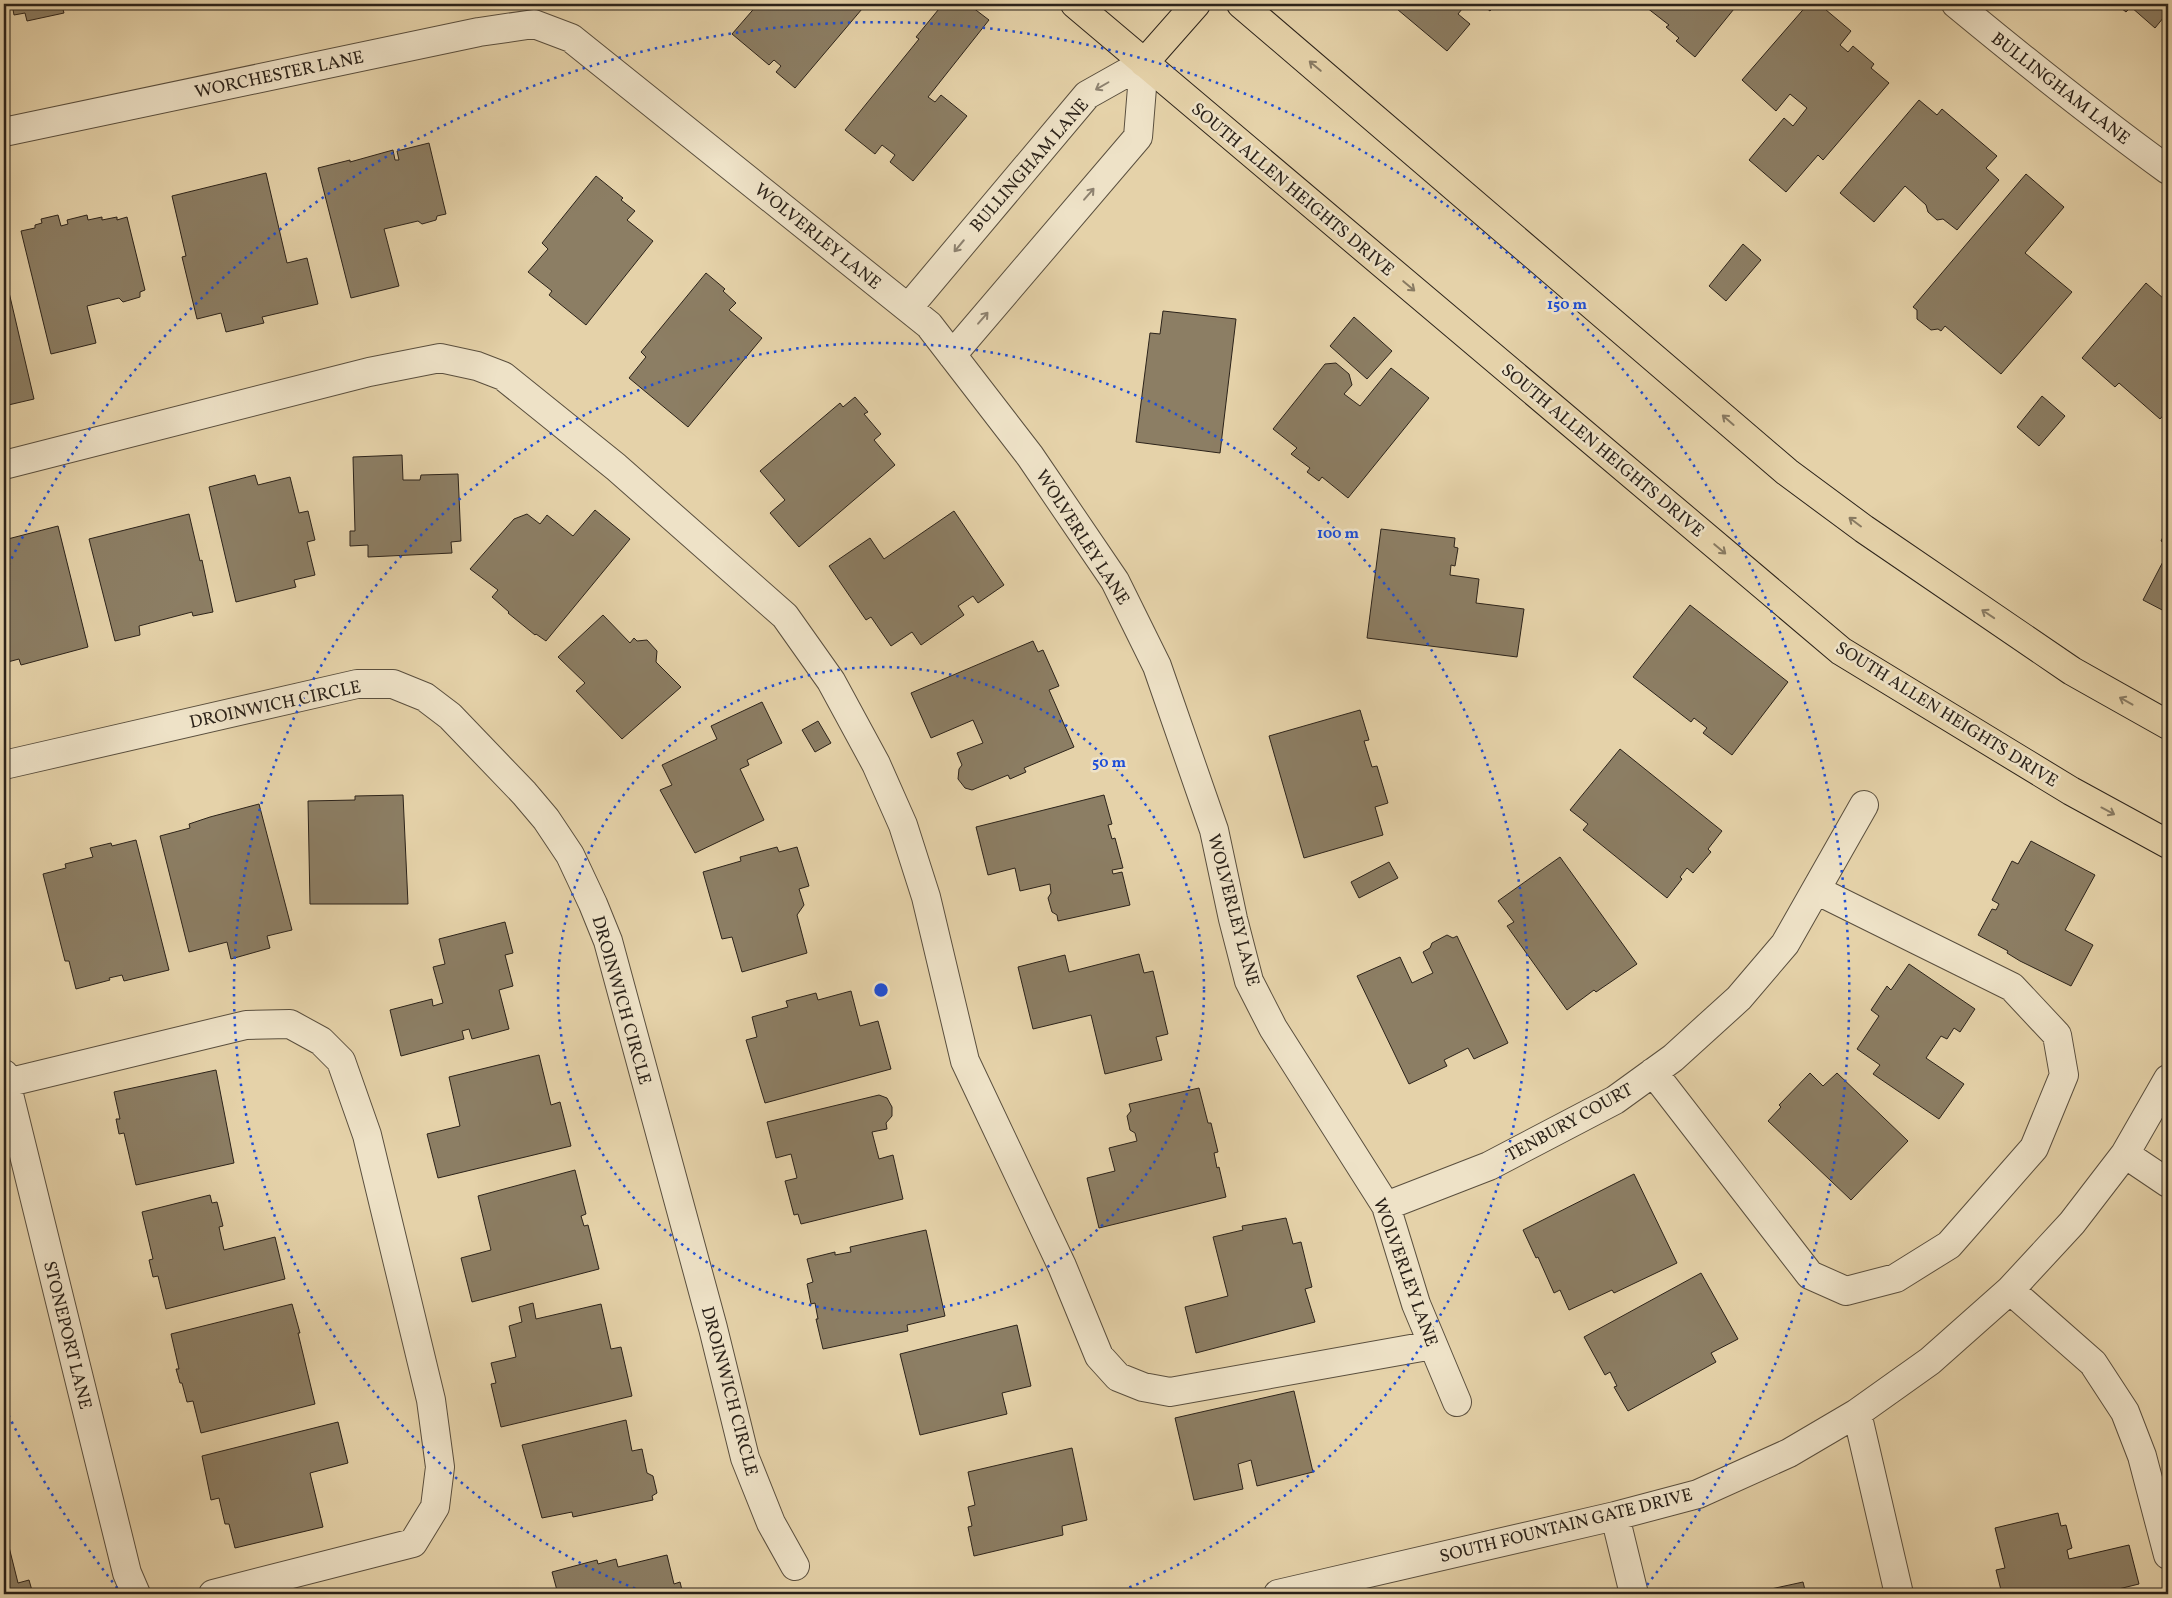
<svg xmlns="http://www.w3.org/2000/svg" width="2172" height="1598" viewBox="0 0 2172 1598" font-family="Vollkorn,serif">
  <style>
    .building { fill: #8c7e64; stroke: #2c231a }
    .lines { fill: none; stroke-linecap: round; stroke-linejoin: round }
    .minor-casing { stroke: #5a4f3e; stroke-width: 30 }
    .major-casing { stroke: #2c231a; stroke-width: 30 }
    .minor { stroke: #eee2c7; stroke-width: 28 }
    .major { stroke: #e5d2a9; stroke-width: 28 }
    .oneway { stroke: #887a62 }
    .oneway2 { stroke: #8d8270 }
    .ring { fill: none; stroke: #1d4ed8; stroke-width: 2.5; stroke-dasharray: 2.5 5 }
    .labels { text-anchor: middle; stroke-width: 5; stroke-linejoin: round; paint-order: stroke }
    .street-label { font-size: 18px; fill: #2c231a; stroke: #eee2c7 }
    .centre { fill: #1d4ed8; stroke: #eee2c7; stroke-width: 2.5 }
    .ring-label { font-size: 15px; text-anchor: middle; font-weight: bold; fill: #1d4ed8; stroke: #eee2c7; stroke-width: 5; stroke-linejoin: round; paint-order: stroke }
  </style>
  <rect width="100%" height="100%" fill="#e5d2a9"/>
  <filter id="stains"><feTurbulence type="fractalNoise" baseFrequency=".004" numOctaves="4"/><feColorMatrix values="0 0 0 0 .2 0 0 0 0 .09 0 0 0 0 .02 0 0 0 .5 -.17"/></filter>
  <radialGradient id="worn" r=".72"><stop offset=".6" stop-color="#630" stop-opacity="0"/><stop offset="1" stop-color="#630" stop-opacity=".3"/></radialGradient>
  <path class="building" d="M12,4H76L62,6L64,13L27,21L25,13L14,15Z
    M758,4H858L856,5L862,9L795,88L776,72L781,66L774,60L769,65L732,34Z
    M943,4H968L989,20L928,97L935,102L941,95L967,116L913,181L890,162L895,155L882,145L875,154L845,130L919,39L916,37Z
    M1391,4H1466L1458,14L1470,24L1447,51Z
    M1481,4H1496L1490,11Z
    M1642,4H1738L1695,57L1676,41L1679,38L1666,27L1669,25Z
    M1808,4H1819L1851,31L1840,45L1848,52L1853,46L1874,64L1871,68L1889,83L1823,160L1818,155L1786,192L1749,160L1784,118L1793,126L1807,108L1790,94L1776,111L1742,80Z
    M2116,4H2168V12L2155,28L2131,7L2126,12Z
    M1919,100L1937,115L1942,109L1997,156L1986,168L1999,180L1957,230L1943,219L1937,220L1928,212L1926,205L1905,186L1874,222L1840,193Z
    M429,143L446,214L437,216L436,220L422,224L418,221L384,229L399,286L351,298L318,168L350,160V162L393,150L395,160H399L397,151Z
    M266,173L287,263L307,258L318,304L262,317L264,323L226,332L221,313L197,319L182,257L186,256L172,196Z
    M2026,174L2064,207L2025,253L2072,292L2001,374L1945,326L1941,331L1938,329L1931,330L1917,319V310L1913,307Z
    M596,176L623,198L621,200L635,211L627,220L653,241L586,325L549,295L552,291L528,272L548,249L542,243Z
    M58,215L61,226L68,224L67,220L87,215L88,220L102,217V220L117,217V220L127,217L145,290L140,292V297L123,302L119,298L87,306L96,343L51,354L21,231L35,228V225L42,223L41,219Z
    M1743,244L1761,260L1726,301L1709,286Z
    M4,271L34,399L4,406Z
    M706,273L725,289L723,291L736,303L729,310L762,338L688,427L629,378L646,357L641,352Z
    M2146,283L2164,299L2168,294V410L2160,419L2119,383L2115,387L2082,358Z
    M1163,311L1236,319L1220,453L1136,442L1150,333L1160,334Z
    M1354,317L1392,351L1367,379L1330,346Z
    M1336,363L1349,374L1352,385L1344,394L1360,406L1391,368L1429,398L1348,498L1322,477L1319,481L1307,472L1310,468L1291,454L1297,448L1273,429L1325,364Z
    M2042,396L2065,416L2039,446L2017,427Z
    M855,397L868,412L864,414L881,434L874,440L895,465L799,547L770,513L785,500L760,471L840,403L843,407Z
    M402,455L403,480H420L421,475L458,474L461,541L451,542L452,553L368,557V545L350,546V531H355L353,457Z
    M255,475L258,485L290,477L299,513L308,511L315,540L307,542L315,575L294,580L296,587L236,602L209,487Z
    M595,510L630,539L546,641L536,634L535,635L508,613L509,612L492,597L498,590L470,569L514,519L527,514L540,524L547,515L573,536Z
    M954,511L1004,585L978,603L973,596L958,606L964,615L921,645L912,632L891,646L871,617L866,620L829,566L870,538L884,559Z
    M189,514L200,561L202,560L213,612L193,616L192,612L139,626L140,635L115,641L89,539Z
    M58,526L88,647L21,665L19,659L4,663V540Z
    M2168,527V545L2161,541Z
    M1381,529L1455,538L1454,547L1458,548L1455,566L1451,565L1450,575L1479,579L1476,603L1524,609L1517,657L1367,638Z
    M2168,552V613L2143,600Z
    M1690,605L1788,682L1732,755L1703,733L1707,728L1694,718L1691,722L1633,677Z
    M603,615L630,643L634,638L637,641L647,640L657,651L656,662L681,687L622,739L576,691L585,683L558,657Z
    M1033,641L1038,652L1043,650L1059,686L1049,690L1074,747L1024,768L1026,772L1010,779L1008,775L972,790L965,788L958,779L959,769L962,765L957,753L983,743L973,720L931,738L911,693Z
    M762,702L782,743L747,760L749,765L740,769L764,820L695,853L660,790L672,785L662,765L717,739L711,726Z
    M1360,710L1369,740L1364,741L1372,767L1377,766L1388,803L1375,807L1383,835L1304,858L1269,736Z
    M818,721L831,743L815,752L802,730Z
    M1620,749L1722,831L1708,849L1711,852L1693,873L1687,868L1680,877L1682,879L1667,898L1583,830L1588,824L1570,810Z
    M403,795L408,904H310L308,801L355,800V796Z
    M1104,795L1112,824L1108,825L1112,839L1115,838L1123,868L1112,870L1113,874L1122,872L1130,905L1058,921L1057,915L1052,912L1048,898L1051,893L1050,884L1020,891L1015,868L988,875L976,827Z
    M259,804L292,930L267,936L270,948L231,959L227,942L189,952L160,836L190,828L189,824L210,817Z
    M136,840L169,970L124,981L122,975L109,978L110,980L76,989L69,961H65L43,874L66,868L65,864L93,857L90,848L111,843L112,846Z
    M2031,841L2095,875L2065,930L2093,945L2071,986L2020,961L2007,953L2008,951L1978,935L1992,909L1996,910L1999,904L1992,900L2012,861L2018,864Z
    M777,847L779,852L797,847L809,886L799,889L804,905L797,915L807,953L742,972L732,937L722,939L703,872L741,861L740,857Z
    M1560,857L1637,964L1596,992L1594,990L1567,1010L1507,926L1514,922L1498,901Z
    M1389,862L1398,878L1359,898L1351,882Z
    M505,922L513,953L505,955L513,986L499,990L509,1029L472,1039L469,1029L462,1031L464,1039L401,1056L390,1010L432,999L433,1006L443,1003L433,967L445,964L439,939Z
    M1447,935L1453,938L1457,936L1508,1043L1474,1059L1468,1048L1444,1060L1447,1066L1409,1084L1357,976L1400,957L1412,983L1433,973L1423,952L1430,948L1432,943Z
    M1139,954L1144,973L1153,971L1168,1034L1156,1037L1162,1060L1105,1074L1091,1015L1033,1029L1018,967L1065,955L1069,972Z
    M1909,964L1975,1009L1960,1032L1954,1028L1947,1039L1941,1036L1926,1058L1964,1084L1939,1119L1873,1074L1880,1065L1857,1049L1879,1016L1871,1010L1887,986L1891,990Z
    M851,991L860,1026L878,1021L891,1069L765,1103L746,1040L757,1037L752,1017L788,1007L786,1001L816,993L818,1000Z
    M539,1055L551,1105L560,1102L571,1146L438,1178L427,1134L460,1126L449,1077Z
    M216,1070L234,1163L136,1185L124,1133L119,1134L116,1119H120L114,1092Z
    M1810,1073L1823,1086L1837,1073L1908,1141L1851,1200L1768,1121L1781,1107L1779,1105Z
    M1199,1088L1208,1123H1211L1218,1152L1214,1153L1217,1168L1219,1167L1226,1197L1099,1228L1087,1178L1115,1171L1109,1148L1137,1141L1135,1133L1130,1130L1127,1116L1131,1111L1129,1104Z
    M879,1095L887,1098L892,1107V1116L886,1123L887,1129L872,1132L879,1159L893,1155L903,1199L801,1224L798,1214L794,1215L785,1181L797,1178L791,1154L776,1158L767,1122Z
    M575,1170L586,1214L581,1216L584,1226L588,1225L599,1269L472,1302L461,1258L491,1250L478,1196Z
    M1634,1174L1677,1263L1614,1293L1612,1290L1569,1310L1560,1290L1554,1293L1538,1257L1536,1258L1523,1230Z
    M210,1195L212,1203L217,1202L223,1226L219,1227L224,1250L275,1237L285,1279L166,1309L158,1276L153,1277L149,1260L153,1259L142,1212Z
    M1286,1218L1293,1244L1301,1242L1312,1287L1305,1289L1315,1322L1196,1353L1185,1307L1228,1296L1213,1237L1243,1230L1242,1226Z
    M926,1230L945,1316L907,1325L908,1331L823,1349L816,1319H818L815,1303L811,1304L807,1284L813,1282L807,1259L835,1252V1255L851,1252L850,1247Z
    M1701,1273L1738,1339L1711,1353L1716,1362L1628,1411L1614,1387L1617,1386L1610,1372L1605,1375L1584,1337Z
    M533,1303L536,1319L601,1304L611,1349L621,1347L632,1396L501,1427L491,1384L496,1383L491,1363L516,1357L509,1326L522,1322L519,1307Z
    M292,1304L300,1333H298L315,1404L201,1433L193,1401L187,1402L182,1383H180L176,1369H179L171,1334Z
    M1017,1325L1031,1386L1002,1393L1007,1414L920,1435L900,1354Z
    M1294,1391L1313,1472L1257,1486L1251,1460L1238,1464L1243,1489L1194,1500L1175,1418Z
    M626,1420L632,1451L642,1449L647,1473L653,1476L657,1493L652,1496L653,1500L573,1517L572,1512L542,1518L522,1445Z
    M338,1422L348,1463L310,1473L323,1527L235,1548L229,1524H225L219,1498L211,1500L202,1456Z
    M1072,1448L1087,1520L1062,1526L1063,1535L974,1556L968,1527L972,1526L968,1507L975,1505L968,1472Z
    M2058,1513L2061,1526L2066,1525L2072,1548L2067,1550L2069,1559L2129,1545L2139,1584L2098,1594H2002L1996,1570L2005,1568L1995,1528Z
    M9,1547L18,1583L29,1580L33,1594H4V1548Z
    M667,1555L674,1584L680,1582L683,1594H558L552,1572L597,1560L598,1564L616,1559L618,1567Z
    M1803,1582L1806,1594H1748Z"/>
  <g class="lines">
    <g class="minor-casing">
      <path id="minor" d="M1956,4C2025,61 2095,117 2168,170
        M4,132L479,32L534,24L571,38L929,325L1030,456L1115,581L1157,666L1214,830L1233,919L1249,981L1273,1028L1386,1206L1416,1304L1457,1402
        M908,308L1087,95L1144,63
        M952,355L1138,137L1144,63
        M4,465L369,372L440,358L477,366L503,376L616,467L785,616L831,681L876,764L903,825L926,897L965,1061L1062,1266L1099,1356L1118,1377L1143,1387L1170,1392L1433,1345
        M4,765L357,684H393L425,697L450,716L524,793L546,819L570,855L593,904L608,941L713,1328L745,1458L771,1523L795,1566
        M1653,1072L1810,1275L1846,1291L1896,1278L1949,1245L2034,1148L2064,1075L2057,1035L2012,987L1816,890
        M4,1074L127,1573L136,1594
        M6,1083L246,1025L290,1024L321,1041L341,1061L367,1135L431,1400L440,1467L435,1507L413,1543L213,1594
        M2125,1154L2168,1183
        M1386,1206L1489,1166L1615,1100L1673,1058L1739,998L1785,944L1864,805
        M2010,1290L2093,1363L2125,1412L2142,1456L2168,1555
        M1857,1413L1899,1594
        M1615,1516L1634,1594
        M1278,1594L1615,1516L1698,1494L1789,1453L1857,1413L1930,1361L2010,1290L2072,1223L2125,1154L2168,1079"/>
    </g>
    <g class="major-casing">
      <path id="major" d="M1075,4L1841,651L2071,791L2168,844
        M1241,4L1787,472L1864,529L2072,671L2168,725
        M1144,63L1196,4"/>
    </g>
    <use href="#minor" class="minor"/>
    <use href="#major" class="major"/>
  </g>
  <defs><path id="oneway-shaft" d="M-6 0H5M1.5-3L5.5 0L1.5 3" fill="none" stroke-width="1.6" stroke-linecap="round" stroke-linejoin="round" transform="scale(1.25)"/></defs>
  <g class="oneway">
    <use href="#oneway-shaft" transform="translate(1315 66) rotate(-140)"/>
    <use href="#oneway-shaft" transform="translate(1409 286) rotate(40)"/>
    <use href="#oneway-shaft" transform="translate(1728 420) rotate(-139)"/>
    <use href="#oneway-shaft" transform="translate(1855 522) rotate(-143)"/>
    <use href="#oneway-shaft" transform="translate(1720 549) rotate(40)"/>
    <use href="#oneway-shaft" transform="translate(1988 614) rotate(-146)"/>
    <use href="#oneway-shaft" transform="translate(2126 701) rotate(-151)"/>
    <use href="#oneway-shaft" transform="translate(2108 811) rotate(28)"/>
  </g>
  <g class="oneway2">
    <use href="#oneway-shaft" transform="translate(1102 86) rotate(150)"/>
    <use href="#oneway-shaft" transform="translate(1089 194) rotate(-49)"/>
    <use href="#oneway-shaft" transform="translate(959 246) rotate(130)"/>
    <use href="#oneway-shaft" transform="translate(983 318) rotate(-49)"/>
  </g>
  <g class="ring">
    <circle cx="881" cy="990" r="323"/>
    <path d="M649 1594A647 647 0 1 1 1113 1594"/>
    <path d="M122 1594A970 970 0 0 1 5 1408M5 572A970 970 0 1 1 1640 1594"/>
  </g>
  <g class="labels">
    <g class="street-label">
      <text transform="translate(279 74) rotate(-12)" y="6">WORCHESTER LANE</text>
      <text transform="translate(2061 88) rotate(38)" y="6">BULLINGHAM LANE</text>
      <text transform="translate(1029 165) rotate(-49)" y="6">BULLINGHAM LANE</text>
      <text transform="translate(1293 189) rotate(40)" y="6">SOUTH ALLEN HEIGHTS DRIVE</text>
      <text transform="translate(818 236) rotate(39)" y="6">WOLVERLEY LANE</text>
      <text transform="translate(1603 450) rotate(40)" y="6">SOUTH ALLEN HEIGHTS DRIVE</text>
      <text transform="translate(1083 537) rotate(57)" y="6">WOLVERLEY LANE</text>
      <text transform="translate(275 704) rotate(-12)" y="6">DROINWICH CIRCLE</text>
      <text transform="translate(1947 714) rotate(32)" y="6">SOUTH ALLEN HEIGHTS DRIVE</text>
      <text transform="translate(1234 910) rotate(75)" y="6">WOLVERLEY LANE</text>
      <text transform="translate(622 1000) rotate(74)" y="6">DROINWICH CIRCLE</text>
      <text transform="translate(1569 1122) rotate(-29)" y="6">TENBURY COURT</text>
      <text transform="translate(1406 1272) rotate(70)" y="6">WOLVERLEY LANE</text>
      <text transform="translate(68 1335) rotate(76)" y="6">STONEPORT LANE</text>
      <text transform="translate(730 1391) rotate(75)" y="6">DROINWICH CIRCLE</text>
      <text transform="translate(1566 1525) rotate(-14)" y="6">SOUTH FOUNTAIN GATE DRIVE</text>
    </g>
  </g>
  <circle cx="881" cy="990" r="8" class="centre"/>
  <g class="ring-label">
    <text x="1567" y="309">150 m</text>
    <text x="1338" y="538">100 m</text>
    <text x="1109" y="767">50 m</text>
  </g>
  <rect width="2172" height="1598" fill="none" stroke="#e5d2a9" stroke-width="20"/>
  <rect x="5" y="5" width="2162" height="1588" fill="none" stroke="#2c231a" stroke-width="2.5"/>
  <rect x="10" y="10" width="2152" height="1578" fill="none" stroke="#2c231a"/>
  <rect width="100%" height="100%" filter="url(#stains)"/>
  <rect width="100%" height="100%" fill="url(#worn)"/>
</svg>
